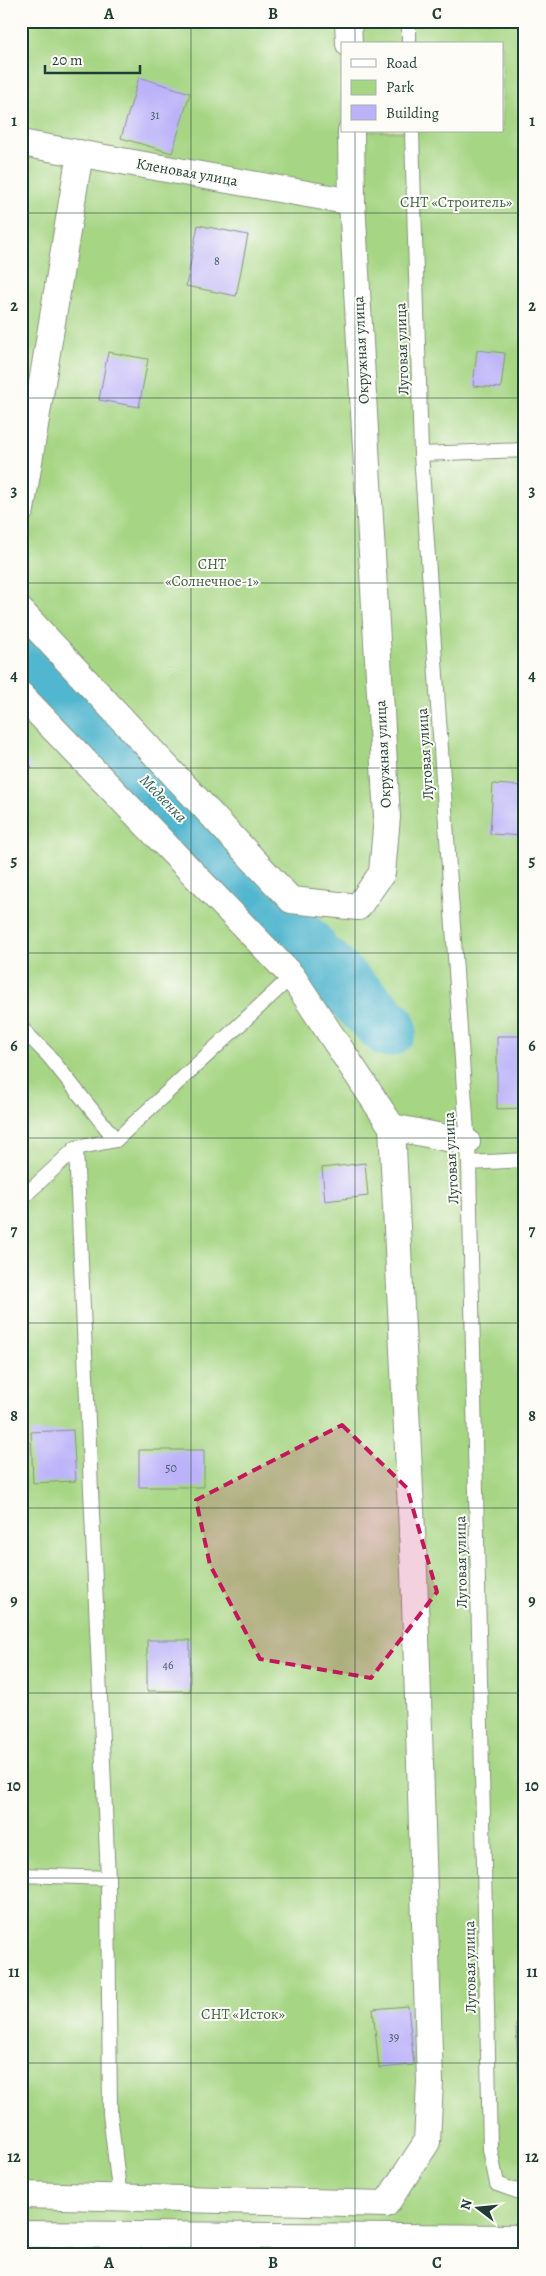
<svg xmlns="http://www.w3.org/2000/svg" width="546" height="2276" viewBox="0 0 546 2276" font-family="Alegreya,serif">
  <style>
    .green { fill: #a6d583; stroke: #62895c; fill-rule: evenodd }
    .lines { fill: none; stroke-linecap: round; stroke-linejoin: round }
    .river { stroke: #51b6cf; stroke-width: 58 }
    .building { fill: #bcb2f9 }
    .service-casing { stroke: #87927f; stroke-width: 16 }
    .minor-casing { stroke: #87927f; stroke-width: 28 }
    .service { stroke: #fff; stroke-width: 14 }
    .minor { stroke: #fff; stroke-width: 26 }
    .marked { fill: #c2185b; fill-opacity: 0.2; stroke: #c2185b; stroke-width: 4; stroke-dasharray: 10 6; stroke-linejoin: round }
    .grid { fill: none; stroke: #1f3d34; stroke-width: 1; stroke-opacity: 0.55 }
    .labels { text-anchor: middle; stroke-width: 4; stroke-linejoin: round; paint-order: stroke }
    .number-label { font-size: 12px; fill: #465a65 }
    .street-label { font-size: 15px; fill: #1f3d34; stroke: #fdfcf7 }
    .park-label { font-size: 15px; fill: #416348; stroke: #fdfcf7 }
    .water-label { font-size: 16px; font-style: italic; fill: #2e6162; stroke: #fdfcf7 }
    .neatline { fill: none; stroke: #1f3d34; stroke-width: 2 }
    .grid-label { font-size: 16px; text-anchor: middle; font-weight: bold; fill: #1f3d34 }
  </style>
  <rect width="100%" height="100%" fill="#fdfcf7"/>
  <filter id="ink" filterUnits="userSpaceOnUse"><feTurbulence type="fractalNoise" baseFrequency=".02" numOctaves="2"/><feDisplacementMap in="SourceGraphic" scale="10" xChannelSelector="R" yChannelSelector="G"/><feConvolveMatrix kernelMatrix="1 2 1 2 8 2 1 2 1" color-interpolation-filters="sRGB"/></filter>
  <filter id="wash" filterUnits="userSpaceOnUse"><feTurbulence type="fractalNoise" baseFrequency=".0096" numOctaves="4" result="noise"/><feDisplacementMap in="SourceGraphic" scale="20" xChannelSelector="R" yChannelSelector="G"/><feGaussianBlur stdDeviation="1.12" result="paint"/><feColorMatrix in="noise" values="0 0 0 0 0 0 0 0 0 0 0 0 0 0 0 0 0 1.4 0 .05"/><feComposite in="paint" operator="in"/></filter>
  <g filter="url(#wash)">
    <rect width="100%" height="100%" fill="#efe6ca"/>
    <path class="green" d="M21,21H525V2255H21ZM342,44H502V131H342Z"/>
    <g class="lines">
      <path class="river" d="M21,648L308,948
        M325,966L388,1028"/>
    </g>
    <g id="blocks">
      <path class="building" d="M139,77L190,93L172,153L121,138Z
        M198,225L248,235L236,296L186,286Z
        M477,350L505,353L501,388L473,386Z
        M108,352L148,359L139,407L99,400Z
        M21,755L32,767L21,776Z
        M493,784L525,786V836L490,834Z
        M497,1036H525V1108L497,1109Z
        M365,1163L368,1196L325,1201L322,1168Z
        M73,1430L76,1481L33,1483L31,1432Z
        M139,1450H204V1487H139Z
        M147,1640H190V1691H147Z
        M408,2006L414,2065L379,2068L373,2009Z
        M516,2024H525V2084H519Z"/>
    </g>
  </g>
  <g filter="url(#ink)">
    <use href="#blocks" fill-opacity="0" stroke="#87927f" stroke-width="1"/>
    <g class="lines">
      <g class="service-casing">
        <path id="service" d="M409,21V44
          M412,131L421,454L469,1163L490,2149L497,2184L525,2194
          M421,454L525,450
          M21,1028L48,1055L116,1140
          M76,1148L108,1878L110,2114L120,2198
          M469,1163L525,1160
          M21,1199L76,1148L116,1140L292,976
          M21,1875L108,1878"/>
      </g>
      <g class="minor-casing">
        <path id="minor" d="M348,21L349,44
          M21,143L352,202
          M21,510L80,153
          M21,611L291,900L358,907L382,873L387,817L352,202L351,131
          M21,695L292,976L392,1127L414,1571L430,2082L427,2142L386,2204L21,2195
          M392,1127L467,1142
          M21,2234L525,2238"/>
      </g>
      <use href="#service" class="service"/>
      <use href="#minor" class="minor"/>
    </g>
  </g>
  <path class="marked" d="M342,1425L407,1488L437,1592L371,1678L260,1659L210,1565L196,1500Z"/>
  <path class="grid" d="M191,21V2255M355,21V44M355,131V2255M21,213H525M21,398H525M21,583H525M21,768H525M21,953H525M21,1138H525M21,1323H525M21,1508H525M21,1693H525M21,1878H525M21,2063H525"/>
  <g class="labels">
    <g class="number-label">
      <text x="155" y="119">31</text>
      <text x="217" y="265">8</text>
      <text x="171" y="1472">50</text>
      <text x="168" y="1669">46</text>
      <text x="394" y="2041">39</text>
    </g>
    <g class="street-label">
      <text transform="translate(187 172) rotate(10)" y="5">Кленовая улица</text>
      <text transform="translate(402 349) rotate(-92)" y="5">Луговая улица</text>
      <text transform="translate(361 350) rotate(-93)" y="5">Окружная улица</text>
      <text transform="translate(383 754) rotate(-93)" y="5">Окружная улица</text>
      <text transform="translate(425 754) rotate(-94)" y="5">Луговая улица</text>
      <text transform="translate(451 1158) rotate(-93)" y="5">Луговая улица</text>
      <text transform="translate(461 1562) rotate(-91)" y="5">Луговая улица</text>
      <text transform="translate(470 1967) rotate(-91)" y="5">Луговая улица</text>
    </g>
    <g class="park-label">
      <text x="456" y="207">СНТ «Строитель»</text>
      <text x="212" y="569">СНТ<tspan x="212" dy="17">«Солнечное-1»</tspan></text>
      <text x="243" y="2019">СНТ «Исток»</text>
    </g>
    <g class="water-label">
      <text transform="translate(164 798) rotate(46)" y="6">Медвенка</text>
    </g>
  </g>
  <rect width="546" height="2276" fill="none" stroke="#fdfcf7" stroke-width="55"/>
  <rect x="341" y="42" width="162" height="90" fill="#fdfcf7" stroke="#a4b0a9"/>
  <rect x="351" y="59" width="25" height="8" fill="#ffffff" stroke="#a4b0a9"/>
  <text x="386" y="68" font-size="15" fill="#1f3d34">Road</text>
  <rect x="351" y="80" width="25" height="15" fill="#a6d583" stroke="#a4b0a9"/>
  <text x="386" y="92" font-size="15" fill="#1f3d34">Park</text>
  <rect x="351" y="105" width="25" height="15" fill="#bcb2f9" stroke="#a4b0a9"/>
  <text x="386" y="118" font-size="15" fill="#1f3d34">Building</text>
  <g transform="translate(478 2208) rotate(286)" stroke="#fdfcf7" stroke-width="4" paint-order="stroke">
  <path d="M0-4L9 19L0 12L-9 19Z" fill="#1f3d34"/>
  <text y="-8" font-size="14" font-weight="bold" text-anchor="middle" fill="#1f3d34">N</text>
  </g>
  <path d="M45 65v8h95v-8" fill="none" stroke="#1f3d34" stroke-width="2.5"/>
  <text x="52" y="65" font-size="15" fill="#1f3d34" stroke="#fdfcf7" stroke-width="4" paint-order="stroke">20 m</text>
  <rect x="28" y="28" width="490" height="2220" class="neatline"/>
  <g class="grid-label">
    <text x="109" y="19">A</text>
    <text x="273" y="19">B</text>
    <text x="437" y="19">C</text>
    <text x="14" y="126">1</text>
    <text x="532" y="126">1</text>
    <text x="14" y="311">2</text>
    <text x="532" y="311">2</text>
    <text x="14" y="496">3</text>
    <text x="532" y="496">3</text>
    <text x="14" y="681">4</text>
    <text x="532" y="681">4</text>
    <text x="14" y="866">5</text>
    <text x="532" y="866">5</text>
    <text x="14" y="1051">6</text>
    <text x="532" y="1051">6</text>
    <text x="14" y="1236">7</text>
    <text x="532" y="1236">7</text>
    <text x="14" y="1421">8</text>
    <text x="532" y="1421">8</text>
    <text x="14" y="1606">9</text>
    <text x="532" y="1606">9</text>
    <text x="14" y="1791">10</text>
    <text x="532" y="1791">10</text>
    <text x="14" y="1977">11</text>
    <text x="532" y="1977">11</text>
    <text x="14" y="2162">12</text>
    <text x="532" y="2162">12</text>
    <text x="109" y="2268">A</text>
    <text x="273" y="2268">B</text>
    <text x="437" y="2268">C</text>
  </g>
</svg>
